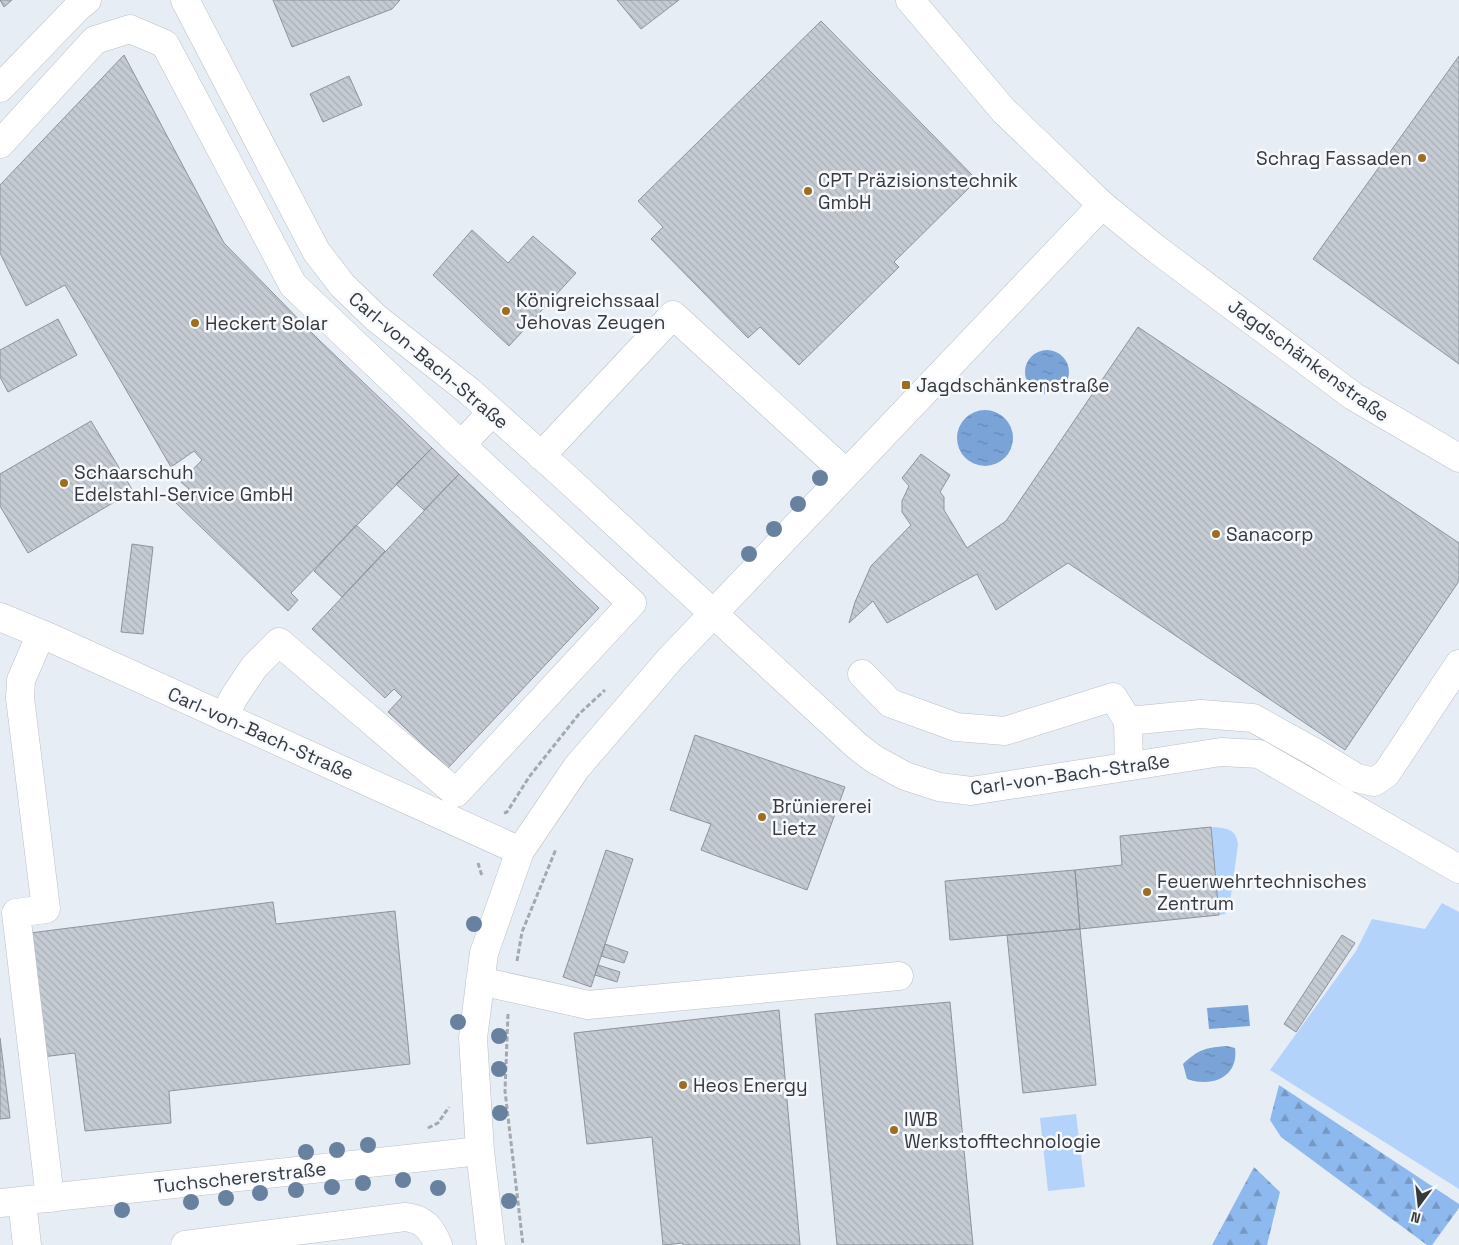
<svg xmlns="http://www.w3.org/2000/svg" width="1459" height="1245" viewBox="0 0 1459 1245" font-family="'Space Grotesk',sans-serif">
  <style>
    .green { fill: #b4d3fb }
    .forest { fill: url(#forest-firs) }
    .water { fill: url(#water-ripples) }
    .building { fill: url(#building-back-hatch); stroke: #8e949c }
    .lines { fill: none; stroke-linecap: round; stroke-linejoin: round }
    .minor-casing { stroke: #b9c0c7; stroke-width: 29 }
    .major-casing { stroke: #b9c0c7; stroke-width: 29 }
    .path { stroke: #a4a9af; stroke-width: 3; stroke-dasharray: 5 2.5; stroke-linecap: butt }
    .minor { stroke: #fff; stroke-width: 28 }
    .major { stroke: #fff; stroke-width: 28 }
    .tree { fill: #68819e }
    .poi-dot { fill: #9d6d20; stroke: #f6faff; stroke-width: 2 }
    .labels { text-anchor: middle; stroke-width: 5; stroke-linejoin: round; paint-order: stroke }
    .poi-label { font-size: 19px; fill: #37393c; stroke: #f6faff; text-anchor: start }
    .street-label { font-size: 19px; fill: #37393c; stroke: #f6faff }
  </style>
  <defs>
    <pattern id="forest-firs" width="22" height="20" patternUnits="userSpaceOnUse" patternTransform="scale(1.25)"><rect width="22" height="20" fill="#8eb9ee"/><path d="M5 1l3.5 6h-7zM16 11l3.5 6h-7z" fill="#7597c2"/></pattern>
    <pattern id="water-ripples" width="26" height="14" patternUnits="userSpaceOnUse" patternTransform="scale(1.25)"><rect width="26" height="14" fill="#7aa4d8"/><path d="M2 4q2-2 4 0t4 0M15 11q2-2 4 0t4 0" fill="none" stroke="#6587b0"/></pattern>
    <pattern id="building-back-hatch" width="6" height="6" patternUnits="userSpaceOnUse" patternTransform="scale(1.25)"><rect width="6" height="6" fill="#c5cbd3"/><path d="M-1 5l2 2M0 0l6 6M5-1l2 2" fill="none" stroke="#aaafb6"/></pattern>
  </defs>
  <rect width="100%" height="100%" fill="#e6edf5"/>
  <path class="green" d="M1211,827C1225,828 1237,828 1238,845L1229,910L1225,914L1219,915Z
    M1442,903L1459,912V1189L1270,1070L1356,951L1372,919L1425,929Z
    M1076,1114L1085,1187L1048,1191L1040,1118Z"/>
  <path class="forest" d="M1279,1085L1459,1204V1208L1432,1245H1427L1281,1137L1270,1120Z
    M1254,1167L1280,1192L1267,1245H1212Z"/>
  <path class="water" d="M1025 372a22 22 0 1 1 44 0a22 22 0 1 1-44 0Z
    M957 438a28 28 0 1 1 56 0a28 28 0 1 1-56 0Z
    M1248,1005L1250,1026L1209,1029L1207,1008Z
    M1227,1046L1235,1048C1239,1077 1212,1088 1187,1079L1183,1064C1199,1049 1205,1048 1227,1046Z"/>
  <path class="building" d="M0,0H12L4,7Z
    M273,0H400L392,9L292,47Z
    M617,0H679L641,29Z
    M821,21L977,180L894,262L899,267L799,365L760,327L748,338L651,239L663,227L638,201Z
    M124,55L224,243L319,340L432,448L291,593L298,600L288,611L176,503L189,489L181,482L202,460L194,451L171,467L65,285L26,306L0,253V185Z
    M1459,56V364L1313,259Z
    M349,76L362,105L323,122L310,94Z
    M472,230L508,263L533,236L576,273L509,346L433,275Z
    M58,319L77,355L8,392L0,377V350Z
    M1138,327L1459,543V581L1345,750L1068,563L996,610L977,574L887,623L873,601L849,623L855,602L871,566L911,525L902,512V501L909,486L902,478L921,454L950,475L940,492L944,497V510L967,548L1006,521Z
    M91,421L133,491L28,553L0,506V474Z
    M432,448L459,474L424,510L396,484Z
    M459,474L599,608L448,768L388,712L402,697L394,689L385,698L312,629Z
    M356,525L385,551L342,597L314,571Z
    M132,544L153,547L143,634L121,632Z
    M695,735L845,787L807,890L701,850L711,824L670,810Z
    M1211,827L1219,915L1080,929L1075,870L1122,865L1120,836Z
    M606,850L633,859L591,987L563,977Z
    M1075,870L1080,929L950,940L945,881Z
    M273,902L276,924L395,911L410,1064L169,1091L171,1123L85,1131L75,1053L42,1057L30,933Z
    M1080,929L1096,1085L1023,1093L1007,935Z
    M1342,935L1355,943L1296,1032L1284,1024Z
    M605,944L628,952L624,963L601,956Z
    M598,965L620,972L617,982L595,975Z
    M950,1002L973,1245H837L815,1014Z
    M779,1010L800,1245H683V1243L663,1245L652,1137L587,1144L574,1033Z
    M0,1038L10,1118L0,1119Z"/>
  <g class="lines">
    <g class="minor-casing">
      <path id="minor" d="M185,0L316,251L342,285L376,318L469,391L562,474L857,746L874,759L905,776L939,787L971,791L1221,752L1259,754L1459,869
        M0,88L78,7L87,0
        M0,144L95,40L130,29L165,44L293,285L461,445L632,603L456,793L279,642L254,667L234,697L224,717
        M461,445L492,412
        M541,456L673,315L846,473
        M0,617L51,638L520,851
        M41,634L21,680L20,698L46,909L16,913L50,1198
        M862,674L890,703L956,727L1005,731L1113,697L1128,721
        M1129,766L1128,721L1201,714L1253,718L1314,752L1357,778L1374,782L1386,774L1459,664
        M480,981L588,1005L899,976
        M22,1201L27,1245
        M0,1203L480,1151
        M185,1245L405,1217C424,1219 431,1228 438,1245
        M491,1245L480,1151L473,1038L484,953L520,851L577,767L670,659L1102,205"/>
    </g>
    <g class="major-casing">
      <path id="major" d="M910,0L1004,111L1102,205L1155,248L1353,396L1459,458"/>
    </g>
    <path class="path" d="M504,813L507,812L529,777L579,714L605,690
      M478,863L482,876
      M517,961L522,932L556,849
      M508,1014L505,1091L523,1245
      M428,1128L438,1123L449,1107"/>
    <use href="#minor" class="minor"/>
    <use href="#major" class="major"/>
  </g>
  <g class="tree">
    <circle cx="820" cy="478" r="8"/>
    <circle cx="798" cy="504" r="8"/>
    <circle cx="774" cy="529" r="8"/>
    <circle cx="749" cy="554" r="8"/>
    <circle cx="474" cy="924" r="8"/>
    <circle cx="458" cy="1022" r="8"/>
    <circle cx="499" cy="1036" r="8"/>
    <circle cx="499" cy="1069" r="8"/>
    <circle cx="500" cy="1113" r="8"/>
    <circle cx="368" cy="1145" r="8"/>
    <circle cx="337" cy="1150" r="8"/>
    <circle cx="306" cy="1152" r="8"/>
    <circle cx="403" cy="1180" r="8"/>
    <circle cx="363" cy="1183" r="8"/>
    <circle cx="332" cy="1187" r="8"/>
    <circle cx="438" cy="1188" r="8"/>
    <circle cx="296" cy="1190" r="8"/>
    <circle cx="260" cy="1193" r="8"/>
    <circle cx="226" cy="1198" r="8"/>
    <circle cx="509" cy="1201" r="8"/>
    <circle cx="191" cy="1202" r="8"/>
    <circle cx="122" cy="1210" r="8"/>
  </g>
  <g class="poi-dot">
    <circle cx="1422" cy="158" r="5"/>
    <circle cx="808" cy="191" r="5"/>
    <circle cx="506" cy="311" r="5"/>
    <circle cx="195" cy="323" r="5"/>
    <rect x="901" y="380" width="10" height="10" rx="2.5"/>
    <circle cx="64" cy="483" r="5"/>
    <circle cx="1216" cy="534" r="5"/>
    <circle cx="762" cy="817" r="5"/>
    <circle cx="1147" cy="892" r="5"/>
    <circle cx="683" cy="1085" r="5"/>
    <circle cx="894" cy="1130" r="5"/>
  </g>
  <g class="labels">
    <g class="poi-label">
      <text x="1412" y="165" text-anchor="end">Schrag Fassaden</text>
      <text x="818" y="187">CPT Präzisionstechnik<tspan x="818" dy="22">GmbH</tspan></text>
      <text x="516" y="307">Königreichssaal<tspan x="516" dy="22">Jehovas Zeugen</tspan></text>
      <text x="205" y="330">Heckert Solar</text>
      <text x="916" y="392">Jagdschänkenstraße</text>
      <text x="74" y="479">Schaarschuh<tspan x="74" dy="22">Edelstahl-Service GmbH</tspan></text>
      <text x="1226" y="541">Sanacorp</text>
      <text x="772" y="813">Brüniererei<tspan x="772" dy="22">Lietz</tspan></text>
      <text x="1157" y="888">Feuerwehrtechnisches<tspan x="1157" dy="22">Zentrum</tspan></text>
      <text x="693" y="1092">Heos Energy</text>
      <text x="904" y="1126">IWB<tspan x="904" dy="22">Werkstofftechnologie</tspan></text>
    </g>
    <g class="street-label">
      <text transform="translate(429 360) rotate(40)" y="7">Carl-von-Bach-Straße</text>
      <text transform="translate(1309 360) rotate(36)" y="7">Jagdschänkenstraße</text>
      <text transform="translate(261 733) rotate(24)" y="7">Carl-von-Bach-Straße</text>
      <text transform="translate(1070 774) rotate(-8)" y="7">Carl-von-Bach-Straße</text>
      <text transform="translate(240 1177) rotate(-6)" y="7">Tuchschererstraße</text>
    </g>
  </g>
  <g transform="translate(1419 1205) rotate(195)" stroke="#f6faff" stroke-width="4" paint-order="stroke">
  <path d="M0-4L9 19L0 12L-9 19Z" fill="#37393c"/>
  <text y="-8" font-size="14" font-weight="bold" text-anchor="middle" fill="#37393c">N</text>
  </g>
</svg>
